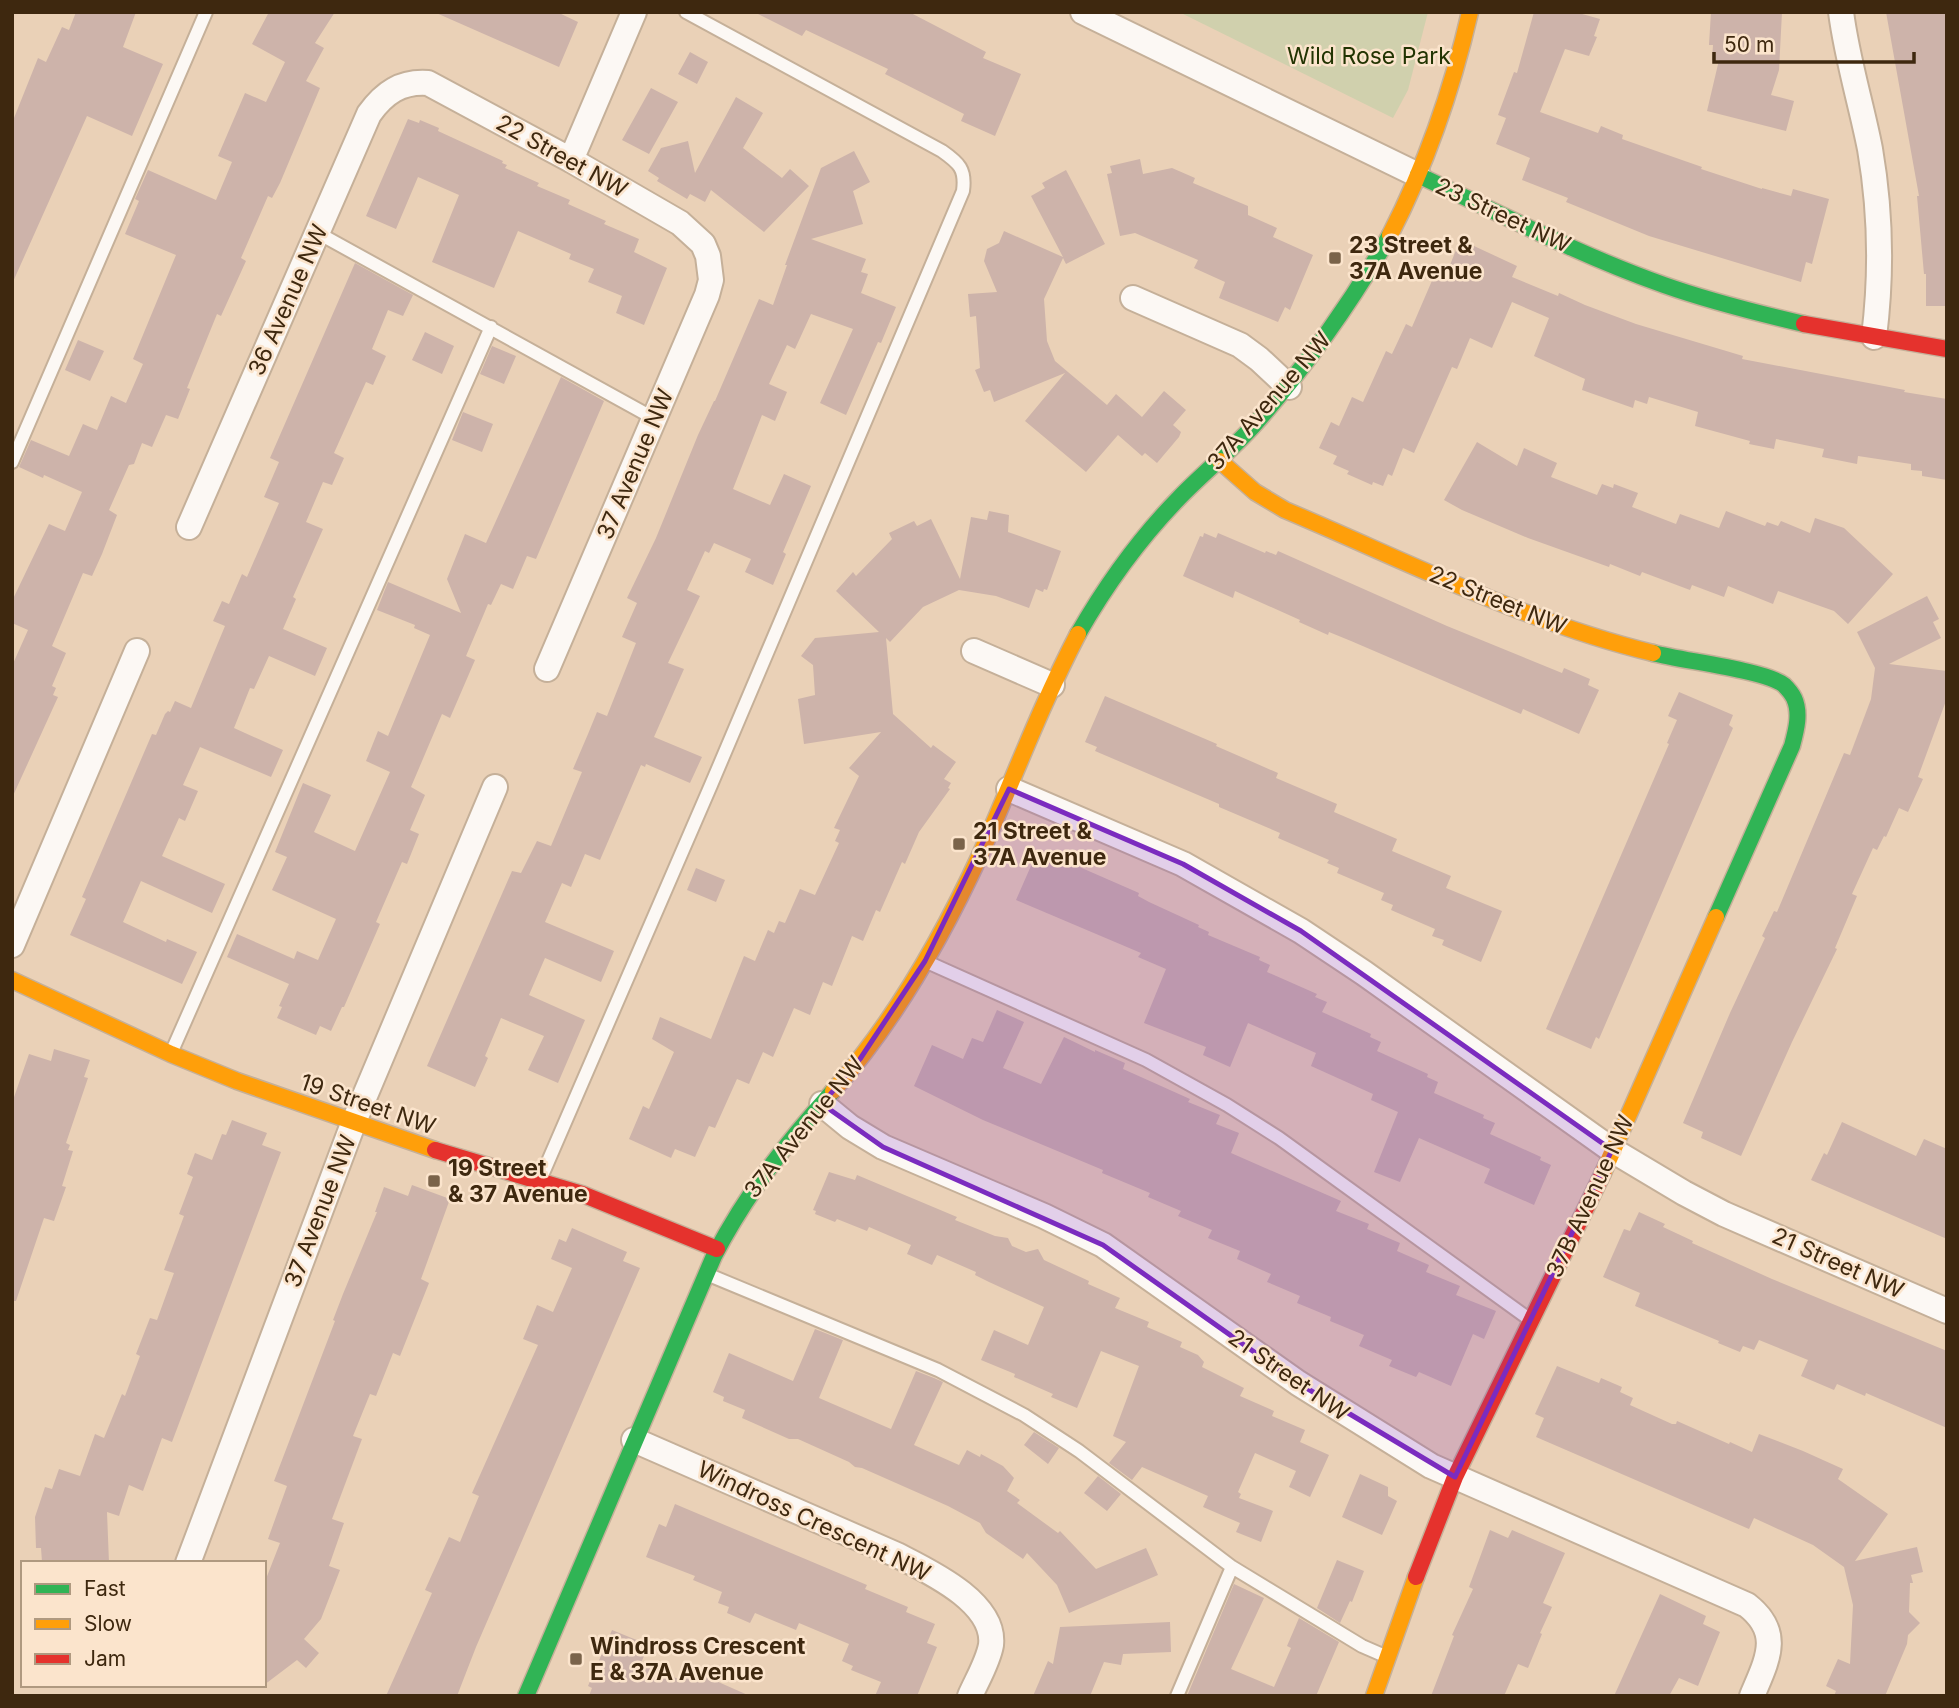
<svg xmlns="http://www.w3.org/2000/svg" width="1959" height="1708" viewBox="0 0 1959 1708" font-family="Inter,sans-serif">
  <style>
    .green { fill: #d0d0ad }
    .building { fill: #cdb3aa }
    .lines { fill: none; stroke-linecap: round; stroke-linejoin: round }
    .lane-casing { stroke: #c5b099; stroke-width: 16 }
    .street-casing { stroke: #c5b099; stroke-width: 28 }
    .fast-casing { stroke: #c5b099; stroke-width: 19 }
    .slow-casing { stroke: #c5b099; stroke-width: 19 }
    .jam-casing { stroke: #c5b099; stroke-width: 19 }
    .lane { stroke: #fcf8f4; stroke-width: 12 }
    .street { stroke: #fcf8f4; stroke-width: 24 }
    .fast { stroke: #30b455; stroke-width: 16 }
    .slow { stroke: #ff9f0a; stroke-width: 16 }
    .jam { stroke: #e5322d; stroke-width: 16 }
    .marked { fill: #7b2cbf; fill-opacity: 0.2; stroke: #7b2cbf; stroke-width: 5; stroke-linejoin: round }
    .poi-dot { fill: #7a634a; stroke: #fbe4cc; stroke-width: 2.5 }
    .labels { text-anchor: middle; stroke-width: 5; stroke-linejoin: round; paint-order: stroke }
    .park-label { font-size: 23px; fill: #223402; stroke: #fbe4cc }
    .street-label { font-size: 23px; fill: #3e280f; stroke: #fbe4cc }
    .poi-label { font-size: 23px; font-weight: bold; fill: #3e280f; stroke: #fbe4cc; text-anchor: start }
  </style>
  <rect width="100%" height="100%" fill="#ead1b7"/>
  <path class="green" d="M1179,12H1428L1408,90L1393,118Z"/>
  <path class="building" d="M76,12H136L123,47L163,64L132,136L87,116L12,284V123L38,58L46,62L62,27L69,30Z
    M269,12H335L315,43L324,48L306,81L320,88L280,183L272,198L268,196L241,258L246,261L221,316L217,314L187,388L190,389L178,419L166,415L152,447L142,443L134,464L129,465L109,510L117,515L102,554L92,576L83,573L52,646L66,653L52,686L56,688L53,695L58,697L12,798V666L28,630L12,623V601L49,524L65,531L82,492L44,475L43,478L19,467L31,440L69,456L83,424L97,430L111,396L126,403L143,364L133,359L176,255L125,234L139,201L135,199L148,170L216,200L232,162L218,156L245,93L266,102L285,62L252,44Z
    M434,12H557L578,22L559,67Z
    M754,12H909L986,52L983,58L1021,74L995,136L961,121L964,114L885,74L888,69L806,30L802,36Z
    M1534,12H1575L1600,19L1594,36L1597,37L1589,56L1565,49L1540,112L1598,133L1601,126L1623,135L1622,139L1702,167L1701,169L1762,189V188L1791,196L1793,189L1829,199L1812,264L1806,262L1801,282L1649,236L1566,202L1568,198L1522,180L1530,158L1496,144L1506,118L1498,115L1514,72L1517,73Z
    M1711,12H1782L1779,70L1771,95L1794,101L1786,131L1707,111L1719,60H1712L1713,45H1709Z
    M1886,12H1947V306H1926V274H1924L1917,196H1919Z
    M690,52L708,62L697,84L678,74Z
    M651,88L678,102L649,154L622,140Z
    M736,97L763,113L743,148L782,178L790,169L809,186L764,232L711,190L705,202L690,194L687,199L657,181L659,178L648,171L661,148L688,141L695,173Z
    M408,119L419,123L420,120L439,128L438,131L503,161L502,163L507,165L505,168L539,183L537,186L570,200L568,204L606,221L604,224L639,239L634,252L667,268L644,325L616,313L622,296L588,282L594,269L569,259L571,254L518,231L494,288L432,262L459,195L418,177L396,229L366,216Z
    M854,151L870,182L853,191L863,224L811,239L866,259L861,272L868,274L861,293L896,307L881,343L878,342L846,415L820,403L853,329L811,314L795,349L787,345L769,384L787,392L775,421L762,415L733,489L770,505L784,474L811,486L783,552L786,554L773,585L745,572L751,559L714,543L709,553L705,551L687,590L700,596L668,663L684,669L654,737L702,757L690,783L646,764L645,767L641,765L600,860L585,854L571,887L562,883L545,922L614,951L601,982L545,958L529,995L585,1020L558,1083L528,1070L544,1036L501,1018L485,1056L488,1058L475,1087L427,1066L512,871L521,873L537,841L551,846L582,772L573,769L588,734L597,712L607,716L636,643L622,637L637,603L627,598L656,538L698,435L714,401H715L759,299L773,305L787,265H785L821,168Z
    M1140,159L1143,174L1172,168L1195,178L1193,183L1248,206V215L1277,228L1273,237L1313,255L1290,310L1285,307L1278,322L1219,298L1225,282L1194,268L1198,260L1135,233L1120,236L1107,174L1112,173L1110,166Z
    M1066,170L1105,244L1066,264L1063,258L1044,299L1047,341L1055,361L1107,405L1116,394L1142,417L1164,391L1186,410L1173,425L1181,432L1179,437L1157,463L1145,453L1142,456L1118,435L1086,472L1025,421L1065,373L994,402L990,390L984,392L975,370L980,368L976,316L970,317L968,294L997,292L984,261L987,249L999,243L1004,231L1063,257L1031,196L1045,188L1042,183Z
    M1474,246L1517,266L1512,277L1558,296L1559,293L1585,305L1636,324L1743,356L1742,359L1905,390L1904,392L1947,399V480L1922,476V471L1911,470V464L1858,456L1857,464L1822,457L1824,449L1776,439L1774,449L1749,444L1750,441L1695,426L1698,412L1649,397L1647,404L1635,400L1633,408L1582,390L1585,379L1534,356L1549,318L1512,302L1492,348L1470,338L1457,369L1452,367L1414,453L1403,448L1392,476L1388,474L1383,486L1373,482L1372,485L1347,474L1349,471L1333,464L1337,456L1319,448L1331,422L1339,426L1352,397L1363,402L1386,351L1392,354L1406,324L1412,327L1434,276L1444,280L1456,250L1470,256Z
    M355,263L413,295L403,316L388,310L372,349L386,356L373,385L366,382L334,453L344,458L332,485L323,482L306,522L323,529L293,597L296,599L283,629L327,648L315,676L269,656L254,689L250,688L234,728L283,750L271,777L200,747L183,785L198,791L185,821L179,818L162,856L225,884L212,913L141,881L123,922L166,942L167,939L197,952L182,984L70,935L86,899L82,897L152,734L156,735L165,714L168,711L170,712L175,701L191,708L225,626L213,621L222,601L229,604L242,574L247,577L264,538L279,503L264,497L279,462L270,458Z
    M425,332L454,346L442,374L412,360Z
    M78,340L104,351L90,381L65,370Z
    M492,346L516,356L504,384L480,374Z
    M561,377L604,401L536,559L527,556L513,589L501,584L491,605L488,604L483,616L466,656L475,660L450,718L442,714L411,787L425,795L410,830L419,834L407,864L402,862L376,922L380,924L344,1007H342L331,1031L320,1026L316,1035L277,1018L282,1007L279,1006L289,984L227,957L237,934L294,959L297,951L318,960L336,919L272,890L287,857L275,852L303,783L331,795L314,832L355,851L390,772L366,761L378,731L388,736L430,635L414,628L415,625L377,610L384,592L388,582L461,613L447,579L465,534L486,543Z
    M463,412L493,424L482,452L452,440Z
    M1477,442L1517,466L1524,448L1557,463L1551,477L1597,495L1602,484L1613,488L1614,484L1638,493L1632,507L1676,524L1680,514L1719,528L1726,511L1765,526L1767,522L1778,526L1781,521L1810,533L1815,518L1844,528L1893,574L1848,624L1834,611L1778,591L1773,604L1728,586L1724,597L1692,585L1690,590L1642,572L1640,576L1610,564L1609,567L1528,538L1462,510L1444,500Z
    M989,511L1009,515L1008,532L1061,551L1047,590L1044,589L1043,592L1036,589L1029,608L996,596L959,590L923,607L890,642L886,638L893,714L931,748L933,745L956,762L944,779L951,783L948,788L950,789L919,832L905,864L902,862L880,912L876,910L863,941L852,936L832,986L823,982L810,1015L794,1008L773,1057L763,1052L749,1084L737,1079L715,1128L709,1126L695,1157L675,1149L671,1158L629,1139L643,1106L649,1109L674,1052L652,1039L660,1017L711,1039L744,956L755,961L768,930L774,933L779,921L785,923L800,889L815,895L839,843L835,841L840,830L834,828L859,776L849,768L881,732L804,744L798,699L815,695L813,665L801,656L815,638L879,632L836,591L853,572L856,576L892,539L889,533L914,521L917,526L931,519L960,579L971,517L987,520Z
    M1204,533L1216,538L1218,533L1265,553L1266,551L1276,555L1278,551L1447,626L1562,673L1564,668L1590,679L1588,685L1599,690L1579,734L1523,709L1521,714L1351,641L1329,632L1328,635L1299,622L1300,620L1235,591L1233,598L1183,576L1200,536L1203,537Z
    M1927,596L1939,619L1933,622L1941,638L1889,664L1947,671V698L1918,777L1923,779L1908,812L1899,808L1886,837L1884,836L1877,850L1873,848L1852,894L1857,896L1835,948L1837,949L1792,1042L1741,1156L1701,1138L1703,1132L1683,1123L1730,1013L1765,938L1762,936L1774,911L1777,912L1844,753L1850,755L1871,699L1875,668L1857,632Z
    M1679,692L1733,715L1729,725L1733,728L1599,1039L1596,1037L1591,1049L1546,1029L1669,744L1667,743L1677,720L1668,716Z
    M1105,696L1217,744L1216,746L1278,773L1276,778L1337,804L1334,812L1397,839L1392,851L1451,876L1446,888L1502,911L1481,962L1442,945L1444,940L1432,936L1435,929L1391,910L1393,905L1381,900L1384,893L1337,873L1339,868L1327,863L1329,860L1278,838L1280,833L1219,807V804L1095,751L1097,747L1085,742Z
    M1039,854L1050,859L1052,855L1139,893L1138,896L1149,902L1199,925L1198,927L1209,932L1208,935L1260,957L1259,960L1270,965L1267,972L1317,994L1315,997L1327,1002L1322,1012L1371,1034L1370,1037L1381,1042L1377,1051L1428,1074L1427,1077L1438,1082L1434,1093L1484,1115L1483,1118L1495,1123L1490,1134L1541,1157L1540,1160L1551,1165L1534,1205L1484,1183L1490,1169L1419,1138L1400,1182L1374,1172L1398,1112L1371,1100L1373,1094L1311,1066L1316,1053L1248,1023L1230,1067L1203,1055L1206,1047L1144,1023L1166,969L1138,957L1141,953L1016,900L1034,859L1037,860Z
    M696,868L725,880L716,902L687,890Z
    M997,1010L1024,1022L1003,1068L1041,1084L1064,1037L1095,1052V1050L1125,1063L1123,1069L1190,1099L1188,1102L1220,1115L1216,1124L1239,1133L1231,1153L1341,1201L1336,1211L1369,1224L1367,1229L1400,1243L1397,1251L1429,1265L1426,1272L1460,1286L1456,1295L1496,1311L1484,1339L1473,1334L1451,1386L1419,1372L1416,1377L1389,1366L1392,1360L1359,1346L1364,1335L1330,1321L1331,1317L1297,1303L1300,1296L1267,1282L1271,1274L1237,1259L1240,1251L1208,1238L1212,1230L1178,1216L1181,1211L1148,1197L1150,1193L1102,1173L1103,1170L983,1120L914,1086L932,1045L963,1059L972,1038L983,1042Z
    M54,1049L90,1060L84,1077L88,1078L66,1143L70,1145L68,1150L73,1151L62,1186L66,1187L54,1221L44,1218L16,1301H12V1103L29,1054L51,1061Z
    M232,1120L267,1133L262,1145L281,1152L172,1442L162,1438L143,1491L129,1485L119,1516L107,1512L109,1563L42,1562L41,1548H36L35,1517L45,1487L52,1489L59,1469L80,1476L95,1434L104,1438L122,1394L125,1396L140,1356L136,1354L150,1318L157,1320L174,1273L164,1270L184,1216L179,1214L193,1177L187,1174L195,1153L212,1160L222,1134L226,1135Z
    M1842,1122L1916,1156L1924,1139L1947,1149V1239L1811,1180L1824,1153L1827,1155Z
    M829,1172L855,1180L857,1175L957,1217L955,1220L995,1236L1008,1238L1012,1246L1026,1252L1038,1249L1044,1260L1089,1281L1088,1284L1120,1298L1115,1308L1149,1322L1147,1327L1182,1342L1180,1347L1198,1355L1204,1362L1202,1367L1244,1388L1240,1396L1274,1411L1272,1416L1305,1430L1300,1442L1329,1455L1310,1497L1289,1487L1296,1471L1255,1453L1238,1492L1241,1494L1239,1498L1273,1511L1261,1542L1236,1532L1240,1523L1203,1507L1208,1496L1142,1467L1132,1480L1109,1463L1126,1442L1113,1436L1139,1366L1101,1351L1077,1408L1051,1397L1053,1394L1014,1377L1015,1374L981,1360L994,1330L1028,1345L1044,1307L989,1282L975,1275L976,1272L937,1255L932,1265L907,1254L911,1245L869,1227L867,1231L837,1219L835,1222L815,1214L816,1211L813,1210Z
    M412,1185L450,1199L421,1279L429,1283L400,1356L393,1353L376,1396L370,1394L353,1436L362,1439L332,1519L344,1523L329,1566L340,1570L321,1619L304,1639L319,1653L306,1668L297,1660L264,1685V1584L280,1543L268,1539L287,1486L274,1481L335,1321L333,1320L343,1294L377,1212H375L384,1187L408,1196Z
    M1639,1212L1665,1224L1663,1227L1693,1241L1692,1243L1772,1279L1947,1351V1428L1866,1393L1865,1396L1837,1384L1834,1390L1801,1376L1808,1360L1759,1340L1754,1350L1743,1346L1740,1352L1718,1343L1719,1341L1635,1306L1640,1293L1603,1277L1624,1229L1630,1231Z
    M572,1228L627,1252L623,1261L640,1268L476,1647L457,1696H386L432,1593L425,1590L449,1537L460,1542L479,1496L472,1493L538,1345L523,1339L537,1305L553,1312L572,1268L551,1259L559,1239L566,1242Z
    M815,1329L843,1340L819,1398L891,1429L916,1371L934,1378L943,1382L914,1445L959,1465L967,1450L980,1457L981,1454L1003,1466L1014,1478L1007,1491L1020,1500L1017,1503L1058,1533L1060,1531L1096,1569L1146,1548L1158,1575L1069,1613L1057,1585L1027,1553L1023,1559L986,1533L980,1523L948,1506L862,1468L855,1467L849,1462L798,1439H789L742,1418L745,1410L723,1401L724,1397L713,1392L729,1353L793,1381Z
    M1557,1366L1599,1383L1601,1378L1622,1387L1620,1392L1633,1398L1630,1405L1672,1424H1676L1677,1421L1729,1444L1730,1442L1752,1452L1759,1434L1803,1451L1843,1469L1838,1479L1888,1514L1855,1561L1917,1547L1923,1572L1911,1575L1913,1583H1910L1909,1612L1920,1623L1908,1635L1907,1644L1885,1696H1834L1836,1691L1826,1686L1838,1659L1850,1664L1853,1605L1844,1567L1813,1545L1754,1518L1749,1529L1536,1437L1544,1418L1535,1414Z
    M1034,1432L1059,1448L1048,1464L1024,1445Z
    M1360,1474L1388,1487V1496L1397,1501L1382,1535L1342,1517Z
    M1098,1476L1121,1494L1107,1511L1084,1493Z
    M675,1504L867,1585L865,1589L908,1607L906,1612L935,1624L927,1643L937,1647L917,1696H875L881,1682L851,1670L853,1666L842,1661L849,1644L799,1623L796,1630L755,1613L750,1623L727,1613L729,1607L718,1603L722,1592L693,1580L695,1576L646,1557L659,1524L666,1527Z
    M1490,1530L1508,1538L1512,1530L1565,1553L1543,1603L1552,1607L1540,1633L1542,1634L1528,1668L1518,1664L1504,1696H1431L1454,1636L1452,1635L1473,1589L1469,1587Z
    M1337,1560L1364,1571L1352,1602L1350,1601L1340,1623L1317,1608Z
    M1234,1584L1264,1598L1231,1669L1274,1687L1291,1648L1287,1646L1299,1618L1339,1642L1316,1696H1187Z
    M1660,1594L1706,1616L1703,1624L1720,1632L1698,1686L1679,1678L1669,1696H1614Z
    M1170,1622L1171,1652L1123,1654L1121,1665L1104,1662L1090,1696H1033L1048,1661L1053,1664L1060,1627Z
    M612,1630L644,1643L640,1654L644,1656L641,1663L683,1681L689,1669L750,1696H589L592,1688L588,1686Z"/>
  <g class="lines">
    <g class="lane-casing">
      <path id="lane" d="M318,233L655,419
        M12,462L206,12
        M927,962L1146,1060L1227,1105L1279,1138L1529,1319
        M172,1051L491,327
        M540,1180L711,785L963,191C966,169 959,163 942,151L686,12
        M709,1275L938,1370L1024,1415L1079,1451L1232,1567L1362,1646L1385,1656
        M1177,1696L1232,1567"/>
    </g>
    <g class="street-casing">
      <path id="street" d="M1083,12L1418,175
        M1841,12C1847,59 1861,103 1870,149C1881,213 1882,273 1874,337
        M571,160L634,12
        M1133,298L1240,345L1259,359L1289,387
        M189,527L369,114C384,93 401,81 428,83L571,160L680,223L703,244L708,256L711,280L707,295L547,669
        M974,651L1052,685
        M1009,789L1183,864L1301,931L1364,973L1612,1150L1684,1193L1724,1214L1947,1311
        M12,945L137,651
        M822,1104L850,1127L883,1147L1044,1216L1103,1245L1298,1383L1431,1466L1747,1605C1783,1633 1767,1660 1752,1696
        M634,1440L897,1555C928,1571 996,1602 991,1645C988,1662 977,1680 970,1696
        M188,1563L353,1124L495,787"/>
    </g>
    <g class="fast-casing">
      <path id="fast" d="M1418,175C1499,213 1579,255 1664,285C1709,301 1757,313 1804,324
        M1078,634C1106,585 1139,539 1179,498C1203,473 1231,451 1255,424C1307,365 1351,303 1390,235
        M1653,653C1682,661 1765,670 1784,685C1788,689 1792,694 1794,698C1801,713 1796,731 1792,746L1716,917
        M526,1696L714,1256C746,1194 787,1142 833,1091"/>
    </g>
    <g class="slow-casing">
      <path id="slow" d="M1390,235C1427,163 1452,90 1470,12
        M1220,461L1255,492L1285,510C1406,561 1525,622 1653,653
        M12,980L171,1054L237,1081L435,1150
        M833,1091C895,1021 942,938 981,853C1013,780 1041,705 1078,634
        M1603,1173L1716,917
        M1374,1696L1416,1577"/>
    </g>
    <g class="jam-casing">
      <path id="jam" d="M1804,324L1947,349
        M435,1150L582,1194L717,1249
        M1416,1577L1455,1477L1603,1173"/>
    </g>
    <use href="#lane" class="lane"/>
    <use href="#street" class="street"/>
    <use href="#fast" class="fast"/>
    <use href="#slow" class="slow"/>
    <use href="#jam" class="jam"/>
  </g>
  <path class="marked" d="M1009,789L1183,864L1301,931L1612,1150L1455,1477L1298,1383L1103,1245L883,1147L822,1104L860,1059L925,961Z"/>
  <g class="poi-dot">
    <rect x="1328" y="251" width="14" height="14" rx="3.5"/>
    <rect x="952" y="837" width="14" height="14" rx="3.5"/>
    <rect x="427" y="1174" width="14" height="14" rx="3.5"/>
    <rect x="569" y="1652" width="14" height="14" rx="3.5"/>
  </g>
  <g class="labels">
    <g class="park-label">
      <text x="1369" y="64">Wild Rose Park</text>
    </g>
    <g class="street-label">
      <text transform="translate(562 156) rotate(29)" y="8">22 Street NW</text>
      <text transform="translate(1503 215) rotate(25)" y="8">23 Street NW</text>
      <text transform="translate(288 300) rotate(-66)" y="8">36 Avenue NW</text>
      <text transform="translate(1269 401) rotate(-49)" y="8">37A Avenue NW</text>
      <text transform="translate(635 464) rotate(-67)" y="8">37 Avenue NW</text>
      <text transform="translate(1498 600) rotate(22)" y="8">22 Street NW</text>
      <text transform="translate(368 1104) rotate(19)" y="8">19 Street NW</text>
      <text transform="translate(804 1127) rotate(-51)" y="8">37A Avenue NW</text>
      <text transform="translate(1590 1196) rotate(-65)" y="8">37B Avenue NW</text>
      <text transform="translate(320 1211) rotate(-69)" y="8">37 Avenue NW</text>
      <text transform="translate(1838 1263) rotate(24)" y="8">21 Street NW</text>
      <text transform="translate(1289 1375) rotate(35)" y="8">21 Street NW</text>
      <text transform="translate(814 1521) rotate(25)" y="8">Windross Crescent NW</text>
    </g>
    <g class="poi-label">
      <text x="1349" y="253">23 Street &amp;<tspan x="1349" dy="26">37A Avenue</tspan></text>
      <text x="973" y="839">21 Street &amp;<tspan x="973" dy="26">37A Avenue</tspan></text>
      <text x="448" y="1176">19 Street<tspan x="448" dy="26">&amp; 37 Avenue</tspan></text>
      <text x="590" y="1654">Windross Crescent<tspan x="590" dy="26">E &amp; 37A Avenue</tspan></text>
    </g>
  </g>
  <rect width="1959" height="1708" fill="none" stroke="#3e280f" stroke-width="28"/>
  <rect x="21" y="1561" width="245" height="126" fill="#fbe4cc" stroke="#af9980" stroke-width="2"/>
  <rect x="35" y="1584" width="35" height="10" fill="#30b455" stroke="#af9980" stroke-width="2"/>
  <text x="84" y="1596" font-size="21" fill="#3e280f">Fast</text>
  <rect x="35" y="1619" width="35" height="10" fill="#ff9f0a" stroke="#af9980" stroke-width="2"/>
  <text x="84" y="1631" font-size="21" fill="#3e280f">Slow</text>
  <rect x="35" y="1654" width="35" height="10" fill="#e5322d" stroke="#af9980" stroke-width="2"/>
  <text x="84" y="1666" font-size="21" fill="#3e280f">Jam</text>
  <path d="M1714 52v10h200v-10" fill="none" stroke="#3e280f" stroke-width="3.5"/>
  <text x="1724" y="52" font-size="21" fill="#3e280f" stroke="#fbe4cc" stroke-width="5" paint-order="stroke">50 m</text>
</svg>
